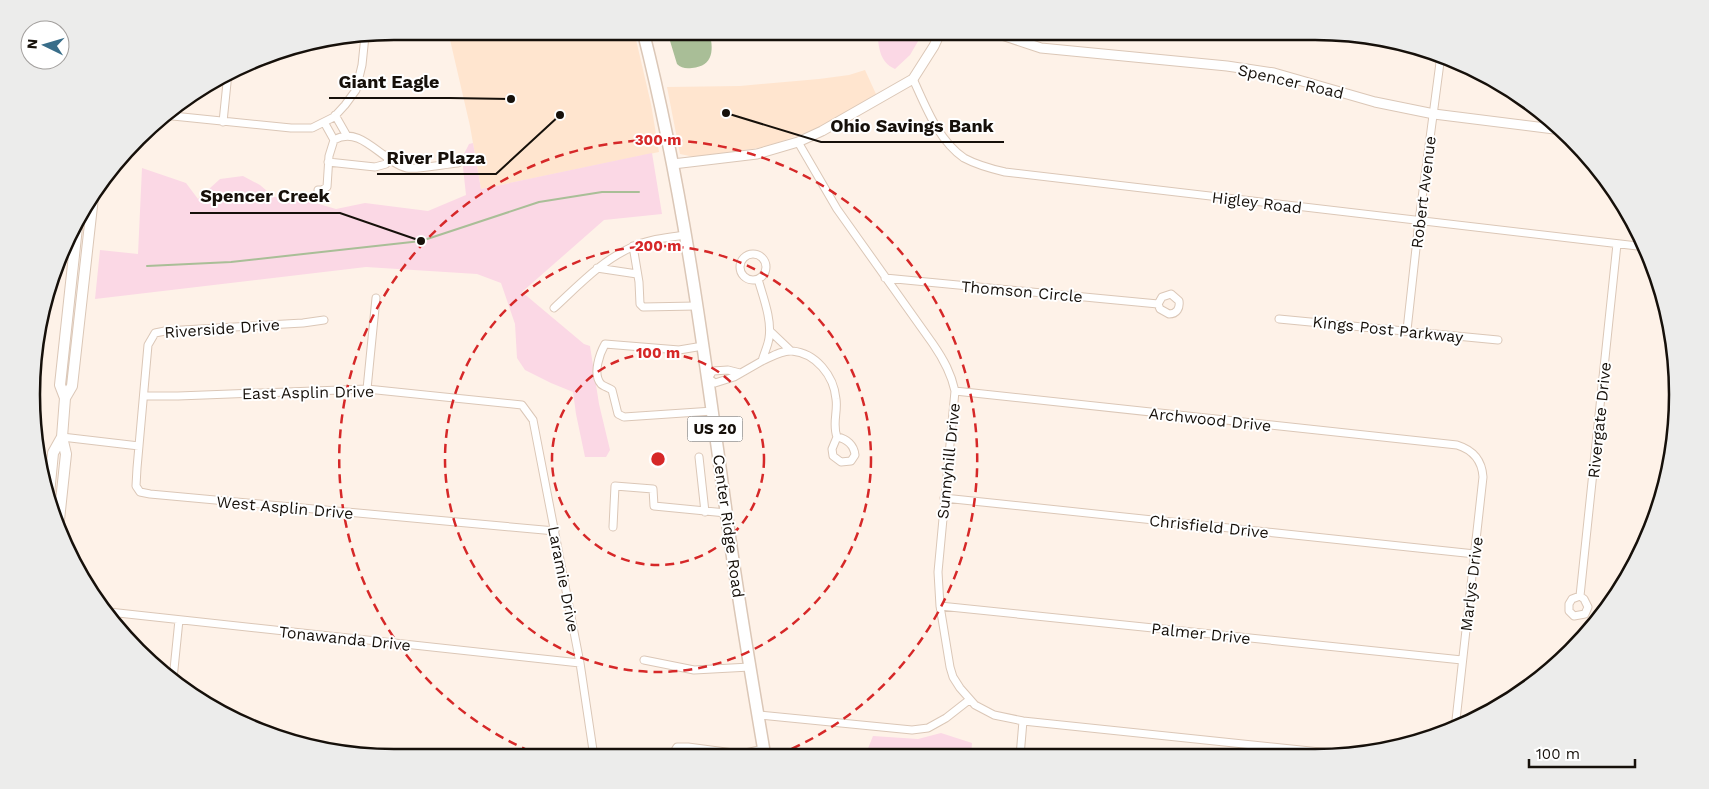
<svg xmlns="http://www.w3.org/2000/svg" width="1709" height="789" viewBox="0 0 1709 789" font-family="'Work Sans',sans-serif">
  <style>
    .built { fill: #ffe5cf }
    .green { fill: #fbd8e5 }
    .water { fill: #a9be97 }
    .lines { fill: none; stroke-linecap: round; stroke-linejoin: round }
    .stream { stroke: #a9be97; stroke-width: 2 }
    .minor-casing { stroke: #dbc7b7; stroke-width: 9 }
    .tertiary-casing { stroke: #dbc7b7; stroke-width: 11 }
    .secondary-casing { stroke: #dbc7b7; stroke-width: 12 }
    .primary-casing { stroke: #dbc7b7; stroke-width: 14 }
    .minor { stroke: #fff; stroke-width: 7 }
    .tertiary { stroke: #fff; stroke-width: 9 }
    .secondary { stroke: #fff; stroke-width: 10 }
    .primary { stroke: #fff; stroke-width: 11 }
    .ring { fill: none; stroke: #d62828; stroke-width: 2.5; stroke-dasharray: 9 6 }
    .labels { text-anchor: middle; stroke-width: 4; stroke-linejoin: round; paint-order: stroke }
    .shield { fill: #fff; stroke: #5c5854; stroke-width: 1 }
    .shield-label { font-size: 15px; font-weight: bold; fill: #16100a }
    .street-label { font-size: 16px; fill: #16100a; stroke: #fff }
    .rim { fill: none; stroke: #16100a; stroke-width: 2.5 }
    .centre { fill: #d62828; stroke: #fff; stroke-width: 2.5 }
    .ring-label { font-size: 15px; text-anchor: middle; font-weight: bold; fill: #d62828; stroke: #fff; stroke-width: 4; stroke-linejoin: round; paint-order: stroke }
    .leader { fill: none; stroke: #16100a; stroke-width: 2 }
    .callout-dot { fill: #16100a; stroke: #fff; stroke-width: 2 }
    .callout-label { font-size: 18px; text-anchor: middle; font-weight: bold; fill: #16100a; stroke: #fff; stroke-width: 4; stroke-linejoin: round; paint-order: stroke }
  </style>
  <rect width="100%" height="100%" fill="#fef2e8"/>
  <path class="built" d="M448,31H634L651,104L659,152L481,189L470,126Z
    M865,70L876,94L828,124L777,143L758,148L694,157L680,154L667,87L740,86L819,79L849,75Z"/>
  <path class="green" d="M877,31H924L910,55L895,69C879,62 879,47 877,31Z
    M473,143L481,189L652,153L662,214L604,220L522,292L584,344L590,346L599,404L610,450L606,457H585L576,414L573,392L551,383L525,370L517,358L515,324L501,283L477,274L366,267L95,299L100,250L138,254L142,168L186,183L198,199L220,179L243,176L260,185L274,197H295L336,209L365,203L428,211L466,195L462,158L469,144Z
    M941,733L972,743L971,756H865L873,736L918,739Z"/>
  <path class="water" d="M667,31H709C714,49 714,66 692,68C686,69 681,68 677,64Z"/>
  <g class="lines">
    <path class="stream" d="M147,266L231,262L421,241L539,202L602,192H639"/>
    <g class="minor-casing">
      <path id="minor" d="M913,79C926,107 938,140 964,158C977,165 992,169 1005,172L1646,247
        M163,115L291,128H312L334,117L345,105L356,90L362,65L365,36
        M335,115L347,136
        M223,122L228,73
        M324,122L334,140
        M798,142L837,209L933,344C944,360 951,373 955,391L938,572L940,606L950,667L953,677L960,688L975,705L994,715L1023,721L1349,755
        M328,162L375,167L386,164L388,160L386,155
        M318,190H322L327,187L329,156L334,140C361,124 382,162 407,168C417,170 445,164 458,163
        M633,246L639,282L640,304L643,307L696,306
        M740 267a13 13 0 1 1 26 0a13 13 0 1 1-26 0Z
        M597,268L637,274
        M885,278L1158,304L1160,309L1169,314C1177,314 1180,308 1179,301L1171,294L1162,297L1158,304
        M554,308C579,285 601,261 632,247C648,239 667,238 685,235
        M1279,319L1498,340
        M324,320L303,323L165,331L155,333L148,345L137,468L136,486L140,492L150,494L555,531
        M1407,330L1419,221L1441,55
        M770,331L791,351
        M703,346L679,350L605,344C600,353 592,374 601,384C603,386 609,388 612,390L618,414L624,417L713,411
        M762,361C771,357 782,350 792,351C816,353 834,376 836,399C838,412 832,424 837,437
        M740,373L728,370L713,371L708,378L715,383L734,377L762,361C764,353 768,346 769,338C772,319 763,297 758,279
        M367,389L376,298
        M955,391L1457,445C1473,450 1482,460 1483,477L1455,729
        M144,396H178L367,389L522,405L533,420L580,663L594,757
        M62,437L139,446
        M837,437C847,439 854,445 855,455L851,461L841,462L833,456L832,449Z
        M699,457L705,512
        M944,498L1475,554
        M613,527L615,486L653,489L654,506L726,513
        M1580,596L1572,599L1569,604V611L1574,616L1585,614L1588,607L1584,599L1580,596L1617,244
        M940,606L1462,660
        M109,612L580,663
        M644,660L694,670L750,667
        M173,679L179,620
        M759,715L912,730L928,728L946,718L969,700
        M1020,756L1023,721
        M671,757L677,747H688L741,754L764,749"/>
    </g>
    <g class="tertiary-casing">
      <path id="tertiary" d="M990,31L1041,48L1227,66L1274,73L1375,102L1434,114L1562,130
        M673,164L757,154L798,142L822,131L913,79L934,46L941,31"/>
    </g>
    <g class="secondary-casing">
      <path id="secondary" d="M65,398L60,385L78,218
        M49,494L53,453L62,437
        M59,520L66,454L62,437L65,398L72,386L93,197"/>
    </g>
    <g class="primary-casing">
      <path id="primary" d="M643,31C683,189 704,350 726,511C737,593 751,675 765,757"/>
    </g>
    <use href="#minor" class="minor"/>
    <use href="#tertiary" class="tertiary"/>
    <use href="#secondary" class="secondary"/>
    <use href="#primary" class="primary"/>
  </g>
  <g class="ring">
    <circle cx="658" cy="459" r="106"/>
    <circle cx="658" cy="459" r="213"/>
    <path d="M544 757A319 319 0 1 1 775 756"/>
  </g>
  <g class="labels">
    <rect class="shield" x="687.5" y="416.5" width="55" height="25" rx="4"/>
    <g class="shield-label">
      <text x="715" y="434">US 20</text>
    </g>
    <g class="street-label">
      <text transform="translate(1291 81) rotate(13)" y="6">Spencer Road</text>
      <text transform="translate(1423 192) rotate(-83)" y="6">Robert Avenue</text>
      <text transform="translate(1257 202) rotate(7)" y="6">Higley Road</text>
      <text transform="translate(1022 291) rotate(5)" y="6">Thomson Circle</text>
      <text transform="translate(222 328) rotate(-4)" y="6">Riverside Drive</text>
      <text transform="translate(1388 329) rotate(6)" y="6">Kings Post Parkway</text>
      <text transform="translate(308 392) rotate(-1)" y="6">East Asplin Drive</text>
      <text transform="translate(1210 419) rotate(6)" y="6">Archwood Drive</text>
      <text transform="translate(1599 420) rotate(-84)" y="6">Rivergate Drive</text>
      <text transform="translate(948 461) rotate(-84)" y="6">Sunnyhill Drive</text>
      <text transform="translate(285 507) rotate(5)" y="6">West Asplin Drive</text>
      <text transform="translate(729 526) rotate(82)" y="6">Center Ridge Road</text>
      <text transform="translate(1209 526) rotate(6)" y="6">Chrisfield Drive</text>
      <text transform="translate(564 579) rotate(79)" y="6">Laramie Drive</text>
      <text transform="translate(1471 584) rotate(-83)" y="6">Marlys Drive</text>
      <text transform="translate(1201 633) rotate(6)" y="6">Palmer Drive</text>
      <text transform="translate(345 638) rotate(6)" y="6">Tonawanda Drive</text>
    </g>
  </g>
  <path d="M0 0H1709V789H0ZM394 40H1315A354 354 0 0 1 1669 394V395A354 354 0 0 1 1315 749H394A354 354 0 0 1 40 395V394A354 354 0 0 1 394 40Z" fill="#ececeb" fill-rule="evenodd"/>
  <path class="rim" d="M394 40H1315A354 354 0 0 1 1669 394V395A354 354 0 0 1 1315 749H394A354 354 0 0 1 40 395V394A354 354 0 0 1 394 40Z"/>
  <circle cx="658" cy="459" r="8" class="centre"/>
  <g class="ring-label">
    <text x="658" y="145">300 m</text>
    <text x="658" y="251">200 m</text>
    <text x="658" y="358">100 m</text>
  </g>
  <path class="leader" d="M511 99L450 98H329M726 113L821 142H1004M560 115L496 174H377M421 241L340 213H190"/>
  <g class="callout-dot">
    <circle cx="511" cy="99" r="5"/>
    <circle cx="726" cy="113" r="5"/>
    <circle cx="560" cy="115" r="5"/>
    <circle cx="421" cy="241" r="5"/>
  </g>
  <g class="callout-label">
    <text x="389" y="88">Giant Eagle</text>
    <text x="912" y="132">Ohio Savings Bank</text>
    <text x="436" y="164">River Plaza</text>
    <text x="265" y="202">Spencer Creek</text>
  </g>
  <g transform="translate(45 45) rotate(275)"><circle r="24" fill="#ffffff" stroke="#a29f9d"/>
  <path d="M0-4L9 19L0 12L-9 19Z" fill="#386d89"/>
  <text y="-8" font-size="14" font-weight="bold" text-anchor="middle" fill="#16100a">N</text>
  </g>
  <path d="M1529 759v8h106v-8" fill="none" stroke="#16100a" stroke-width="2.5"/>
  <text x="1536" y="759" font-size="15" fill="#16100a" stroke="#ffffff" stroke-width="4" paint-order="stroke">100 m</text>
</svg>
